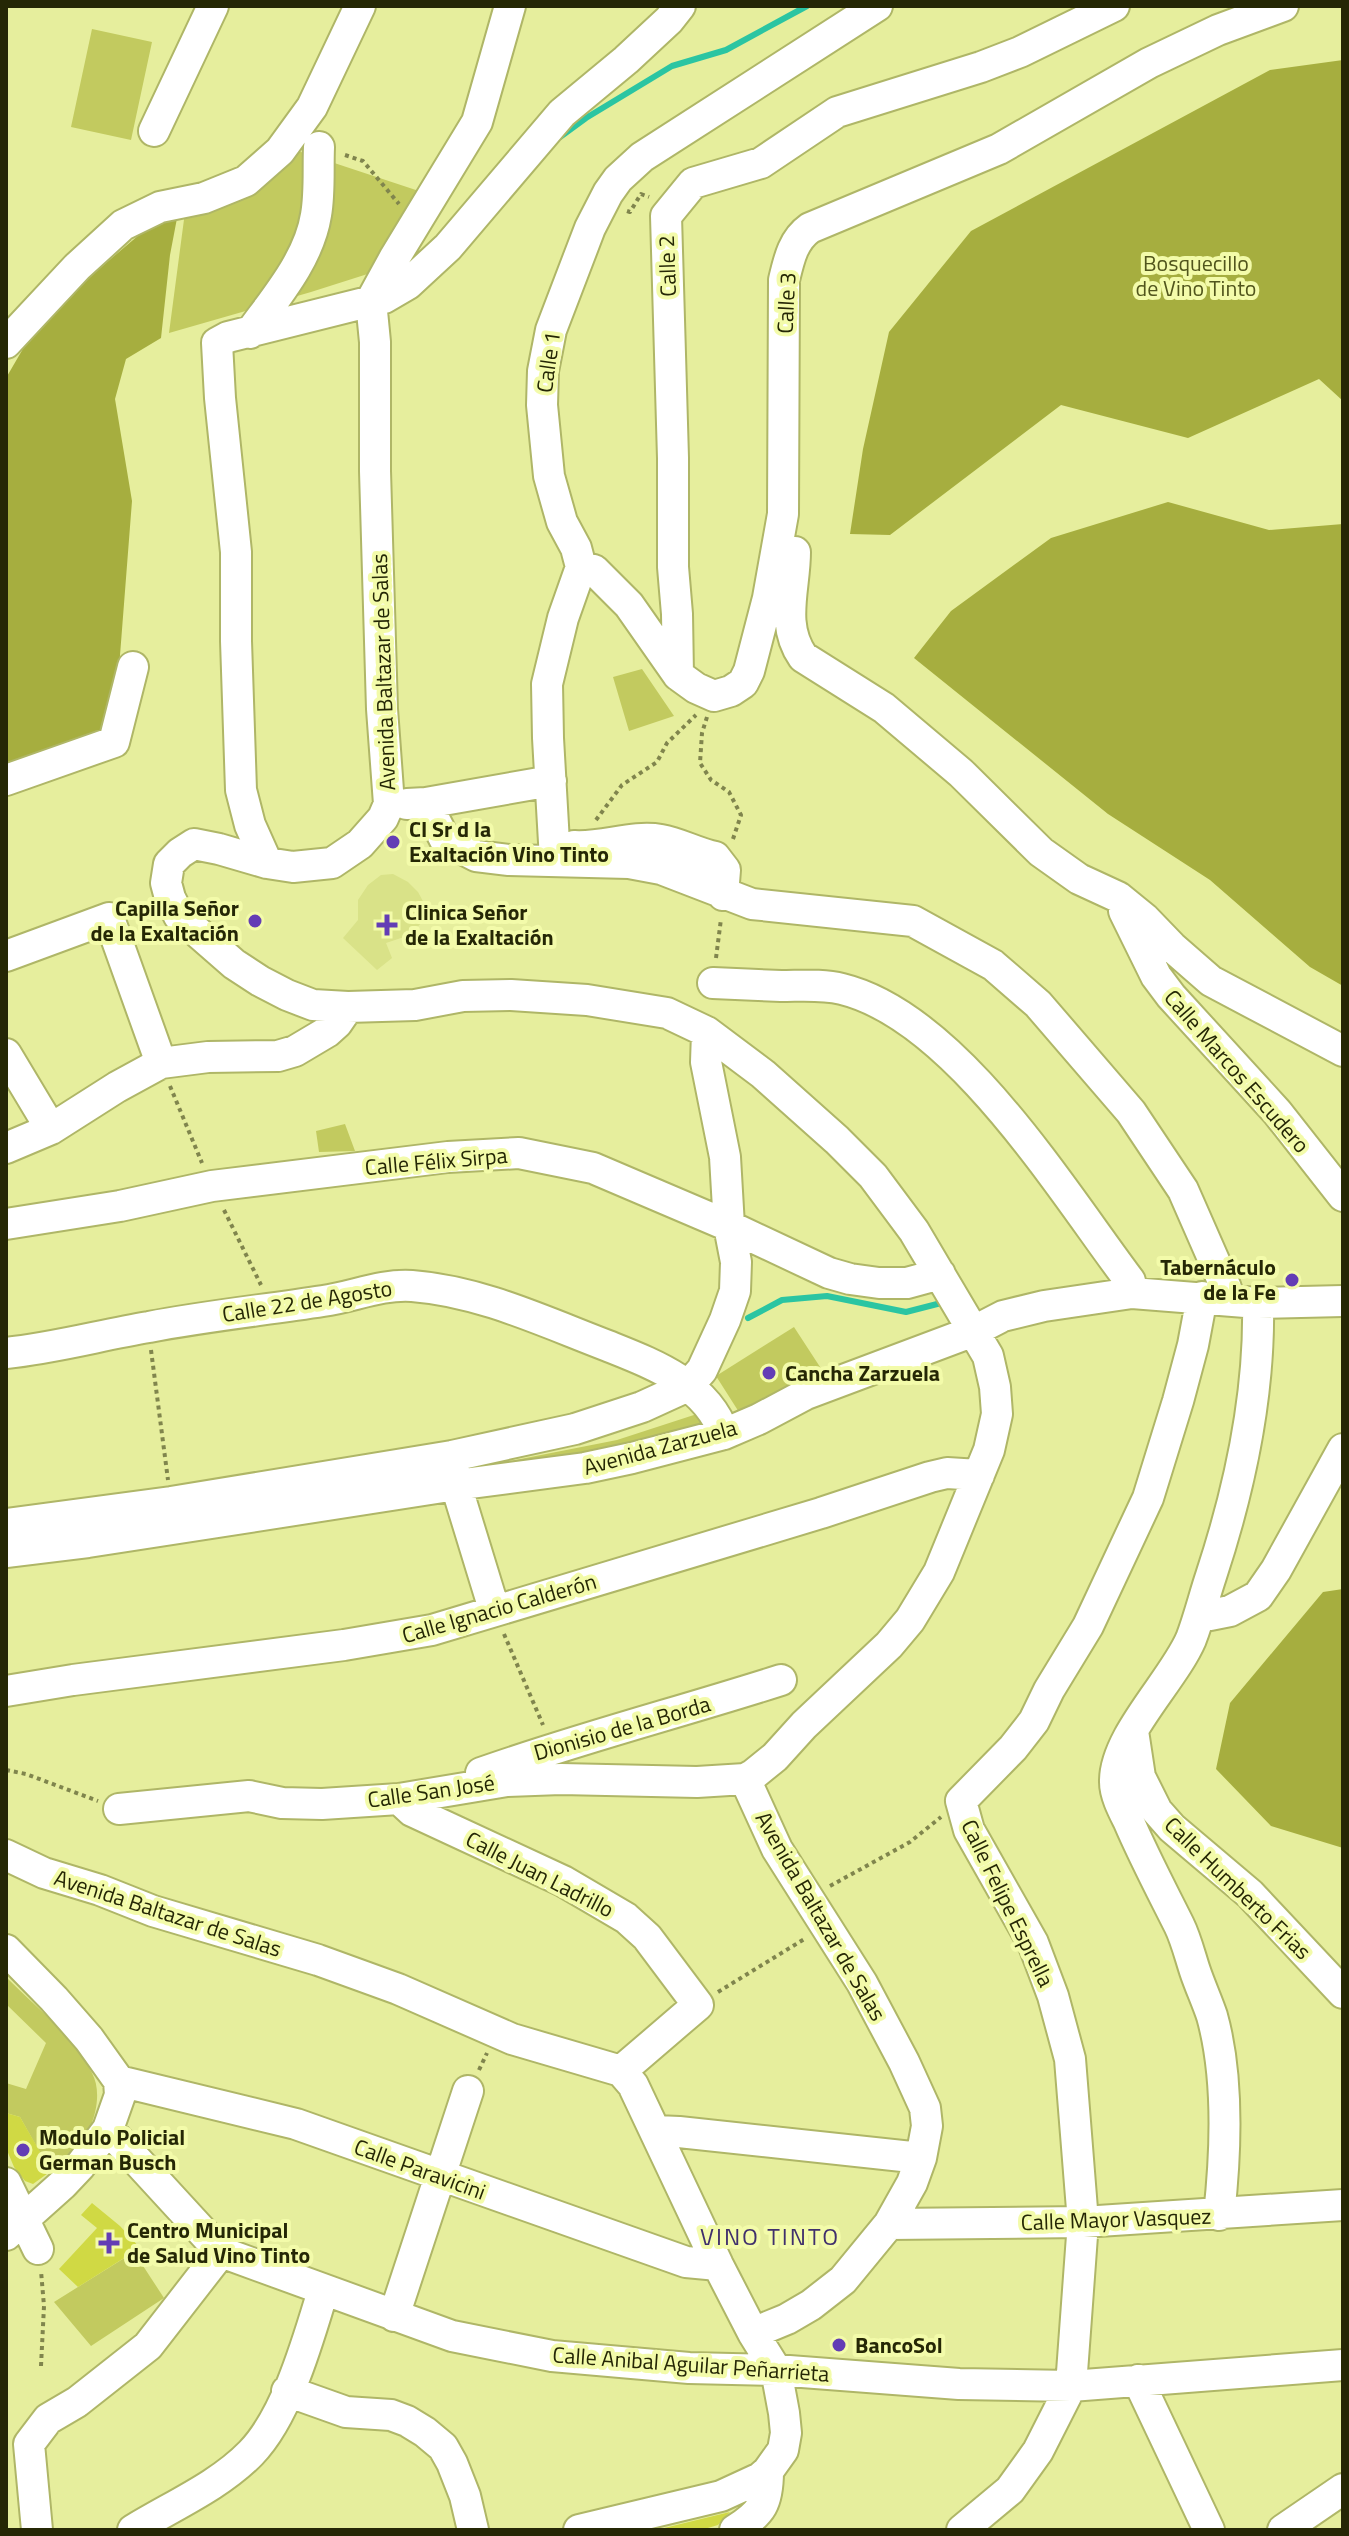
<svg xmlns="http://www.w3.org/2000/svg" width="1349" height="2536" viewBox="0 0 1349 2536" font-family="'Titillium Web',sans-serif">
  <style>
    .built { fill: #d9e288 }
    .green { fill: #c2ca5f }
    .forest { fill: #a6ae3f }
    .lines { fill: none; stroke-linecap: round; stroke-linejoin: round }
    .stream { stroke: #2bc5a2; stroke-width: 6 }
    .building { fill: #d0d944 }
    .minor-casing { stroke: #afb667; stroke-width: 34 }
    .path { stroke: #80854d; stroke-width: 4; stroke-dasharray: 4 4; stroke-linecap: butt }
    .minor { stroke: #fff; stroke-width: 30 }
    .poi-dot { fill: #633db5; stroke: #f3fbaa; stroke-width: 3 }
    .labels { text-anchor: middle; stroke-width: 8; stroke-linejoin: round; paint-order: stroke }
    .park-label { font-size: 22px; fill: #51551c; stroke: #f3fbaa }
    .street-label { font-size: 22px; fill: #252705; stroke: #f3fbaa }
    .poi-label { font-size: 22px; font-weight: bold; fill: #252705; stroke: #f3fbaa; text-anchor: start }
    .neighbourhood-label { font-size: 24px; letter-spacing: 2px; fill: #40306c; stroke: #f3fbaa }
  </style>
  <rect width="100%" height="100%" fill="#e6ee9d"/>
  <path class="built" d="M393,874L408,882L418,892L425,905L423,921L410,935L386,943L392,958L377,970L343,938L358,920V900L368,885L381,875Z"/>
  <path class="green" d="M92,29L152,42L131,140L71,127Z
    M295,150L434,196L399,264L311,292L169,333L185,212Z
    M642,669L674,716L629,731L613,677Z
    M345,1124L355,1151L319,1152L316,1131Z
    M794,1327L822,1370L744,1420L716,1376Z
    M700,1413L710,1432L479,1471L495,1464L617,1440Z
    M6,1977C35,2006 73,2036 92,2073C105,2097 91,2134 75,2153C69,2161 60,2167 52,2174L20,2117L6,2113V2083L26,2089L46,2043L6,2004Z
    M134,2252L164,2298L91,2346L54,2302Z"/>
  <path class="forest" d="M1343,60V401L1319,379L1188,438L1061,405L890,535L850,534L863,449L889,332L971,231L1270,70Z
    M178,213L170,255L161,338L126,359L115,399L132,501L119,668L107,733L6,768V378L31,335L80,285L146,229Z
    M1168,502L1269,530L1343,524V986L1310,967L1210,880L1108,814L914,658L951,611L1051,538Z
    M1343,1589V1848L1271,1826L1216,1769L1230,1703L1323,1592Z"/>
  <g class="lines">
    <path class="stream" d="M560,137L586,118L672,66L726,50L807,6
      M748,1318L782,1300L827,1296L906,1312L945,1302"/>
  </g>
  <path class="building" d="M6,2113L20,2117L51,2171L33,2184L25,2181L14,2167L6,2148Z
    M92,2203L120,2226L140,2248L78,2287L59,2269L97,2228L81,2215Z
    M730,2512L718,2525L701,2530H656Z"/>
  <g class="lines">
    <g class="minor-casing">
      <path id="minor" d="M154,131L213,6
        M250,333C276,297 309,259 316,215C320,193 318,169 319,147
        M6,343L77,267L123,225L160,207L204,198L246,181L280,151L312,107L360,6
        M795,552C795,589 780,624 803,657L884,708L961,773L1041,852L1079,879L1118,897L1145,919L1172,947L1211,981L1343,1051
        M581,567L594,570L629,605L678,675L696,688L714,696L731,691L743,683L749,671L768,598L783,514L784,280C789,259 793,240 810,228L999,149L1149,63L1218,30L1283,6
        M678,675L677,614L673,567V458L666,216L693,183L761,163L837,112L981,67L1020,52L1114,6
        M6,780L114,742L133,667
        M426,803L445,840L476,856L509,860L629,863L661,869L752,904L913,921L993,965L1038,1004L1131,1112L1183,1190L1226,1288V1300
        M407,804L426,803L551,781
        M574,846C603,848 632,835 661,840C679,843 696,853 715,857L725,870L723,895
        M555,860L548,738L547,684L563,618L581,567L576,548L562,522L549,476L542,405L543,371L551,330L590,228L608,193L618,179L642,157L877,6
        M267,863L250,825L241,790L236,641V552L220,398L217,343L228,337L384,298L408,284L448,247L562,113L626,60L669,20L680,6
        M1124,911L1156,976L1171,996L1277,1112L1343,1196
        M6,956L109,918L161,1063
        M713,983C736,984 758,985 781,986C801,986 822,984 842,989C956,1017 1062,1191 1130,1281L1132,1293
        M6,1054L51,1129
        M6,1148L51,1129L117,1087L161,1063L208,1057L278,1056L295,1051L327,1032L337,1023L348,1007
        M6,1224L120,1206L212,1186L448,1157L519,1153L593,1168L729,1226L829,1273L850,1279L879,1283H907L940,1274
        M6,1353C55,1348 101,1335 149,1327C206,1316 265,1310 323,1301C353,1297 380,1284 412,1286C480,1291 545,1322 608,1346C653,1364 707,1384 724,1434
        M453,1466L456,1485L494,1609
        M6,1524L171,1502L452,1456L575,1429L642,1407L688,1386L702,1370L725,1320L735,1291L736,1262L729,1226L725,1157L706,1062L707,1032
        M6,1552L88,1542L456,1485L585,1468L632,1458L724,1434L759,1419L806,1394L974,1331L1003,1316L1044,1306L1132,1293L1258,1303L1343,1301
        M1201,1613L1210,1615L1230,1611L1258,1596L1276,1570L1343,1449
        M6,1691L73,1680L344,1645L432,1630L821,1513L930,1477L947,1473L979,1475
        M1133,1731L1140,1777L1157,1811L1172,1828L1250,1894L1343,1993
        M481,1773C580,1738 681,1712 781,1680
        M745,1779L777,1849L862,1983L904,2062L925,2108L927,2126L921,2158L912,2183L889,2224L843,2280L811,2305L787,2319L753,2333
        M399,1799L412,1811L563,1881L626,1918L647,1937L698,2005L621,2071
        M119,1809L249,1796L282,1803L322,1804L399,1799L507,1781L561,1779L697,1782L745,1779L754,1774L775,1757L804,1725L889,1645L910,1620L939,1572L989,1450L997,1414L995,1387L988,1356L914,1231L873,1176L837,1140L763,1074L707,1032L667,1013L587,1000L511,995L463,996L415,1005L348,1007L313,1005L287,995L260,981L234,964L179,916L170,898L166,883L169,864L180,853L194,844L219,849L267,863L293,867L332,863L360,844L383,818L389,804L382,709L375,471V342L371,301L395,257L477,122L510,6
        M6,1855L44,1873L100,1890L153,1911L318,1960L398,1989L512,2039L621,2071L633,2085L718,2265L753,2333L776,2370L784,2413L786,2433L783,2450L768,2471L760,2478L721,2496L579,2530
        M6,1950L54,1999L89,2039L119,2081L120,2095L108,2129L80,2166L63,2184L6,2235
        M119,2081L296,2124L686,2262L718,2265
        M108,2129L221,2252L452,2336L552,2356L689,2368L776,2370L959,2384L1071,2386L1343,2365
        M656,2131L679,2132L921,2158
        M6,2183L38,2249
        M1219,2215C1226,2152 1229,2077 1212,2016C1207,2001 1200,1986 1195,1971C1190,1956 1186,1939 1179,1925C1162,1891 1144,1857 1129,1822C1123,1810 1115,1795 1115,1782C1114,1737 1173,1681 1191,1639C1199,1618 1204,1597 1211,1576C1240,1488 1260,1395 1258,1303
        M889,2224L1083,2222L1343,2205
        M394,2316L468,2091
        M1138,2380L1209,2530
        M287,2391L346,2412L391,2415L407,2421L425,2432L443,2447L452,2463L465,2496L473,2530
        M37,2530L29,2444L48,2419L77,2402L148,2346L221,2252
        M133,2530C172,2506 219,2486 251,2453C287,2416 308,2340 323,2291
        M735,2530C762,2513 768,2503 768,2471
        M962,2530L1010,2490L1038,2451L1071,2386L1083,2222L1070,2059L1053,1996L1033,1943L969,1830L961,1801L1013,1748L1034,1721L1049,1690L1088,1626L1148,1498L1178,1401L1193,1345L1202,1297
        M1283,2530L1343,2489"/>
    </g>
    <path class="path" d="M345,155L363,161L399,204
      M627,211L630,212L641,194L649,197
      M707,717L702,733L700,763L711,780L729,792L741,815L733,839
      M596,820L622,785L657,762L667,743L696,715
      M716,958L721,919
      M170,1086L202,1163
      M224,1210L261,1285
      M151,1350L168,1480
      M504,1634L543,1725
      M6,1770L26,1774L98,1801
      M830,1886L910,1842L941,1817
      M718,1992L806,1938
      M479,2070L487,2053
      M41,2366L44,2306L41,2271"/>
    <use href="#minor" class="minor"/>
  </g>
  <g class="poi-dot">
    <circle cx="393" cy="842" r="8"/>
    <circle cx="255" cy="921" r="8"/>
    <path d="M383 913h8v8h8v8h-8v8h-8v-8h-8v-8h8z"/>
    <circle cx="1292" cy="1280" r="8"/>
    <circle cx="769" cy="1373" r="8"/>
    <circle cx="23" cy="2150" r="8"/>
    <path d="M105 2231h8v8h8v8h-8v8h-8v-8h-8v-8h8z"/>
    <circle cx="839" cy="2345" r="8"/>
  </g>
  <g class="labels">
    <g class="park-label">
      <text x="1196" y="271">Bosquecillo<tspan x="1196" dy="25">de Vino Tinto</tspan></text>
    </g>
    <g class="street-label">
      <text transform="translate(667 266) rotate(-92)" y="8">Calle 2</text>
      <text transform="translate(786 303) rotate(-87)" y="8">Calle 3</text>
      <text transform="translate(548 362) rotate(-82)" y="8">Calle 1</text>
      <text transform="translate(383 672) rotate(-92)" y="8">Avenida Baltazar de Salas</text>
      <text transform="translate(1237 1071) rotate(49)" y="8">Calle Marcos Escudero</text>
      <text transform="translate(436 1161) rotate(-5)" y="8">Calle Félix Sirpa</text>
      <text transform="translate(307 1301) rotate(-9)" y="8">Calle 22 de Agosto</text>
      <text transform="translate(660 1447) rotate(-15)" y="8">Avenida Zarzuela</text>
      <text transform="translate(499 1608) rotate(-16)" y="8">Calle Ignacio Calderón</text>
      <text transform="translate(622 1728) rotate(-16)" y="8">Dionisio de la Borda</text>
      <text transform="translate(431 1791) rotate(-8)" y="8">Calle San José</text>
      <text transform="translate(540 1874) rotate(27)" y="8">Calle Juan Ladrillo</text>
      <text transform="translate(1238 1888) rotate(44)" y="8">Calle Humberto Frias</text>
      <text transform="translate(1008 1903) rotate(64)" y="8">Calle Felipe Esprella</text>
      <text transform="translate(168 1913) rotate(18)" y="8">Avenida Baltazar de Salas</text>
      <text transform="translate(821 1916) rotate(60)" y="8">Avenida Baltazar de Salas</text>
      <text transform="translate(420 2169) rotate(20)" y="8">Calle Paravicini</text>
      <text transform="translate(1116 2219) rotate(-2)" y="8">Calle Mayor Vasquez</text>
      <text transform="translate(691 2364) rotate(4)" y="8">Calle Anibal Aguilar Peñarrieta</text>
    </g>
    <g class="poi-label">
      <text x="409" y="837">CI Sr d la<tspan x="409" dy="25">Exaltación Vino Tinto</tspan></text>
      <text x="239" y="916" text-anchor="end">Capilla Señor<tspan x="239" dy="25">de la Exaltación</tspan></text>
      <text x="405" y="920">Clinica Señor<tspan x="405" dy="25">de la Exaltación</tspan></text>
      <text x="1276" y="1275" text-anchor="end">Tabernáculo<tspan x="1276" dy="25">de la Fe</tspan></text>
      <text x="785" y="1381">Cancha Zarzuela</text>
      <text x="39" y="2145">Modulo Policial<tspan x="39" dy="25">German Busch</tspan></text>
      <text x="127" y="2238">Centro Municipal<tspan x="127" dy="25">de Salud Vino Tinto</tspan></text>
      <text x="855" y="2353">BancoSol</text>
    </g>
    <g class="neighbourhood-label">
      <text x="770" y="2245">VINO TINTO</text>
    </g>
  </g>
  <rect width="1349" height="2536" fill="none" stroke="#252705" stroke-width="16"/>
</svg>
